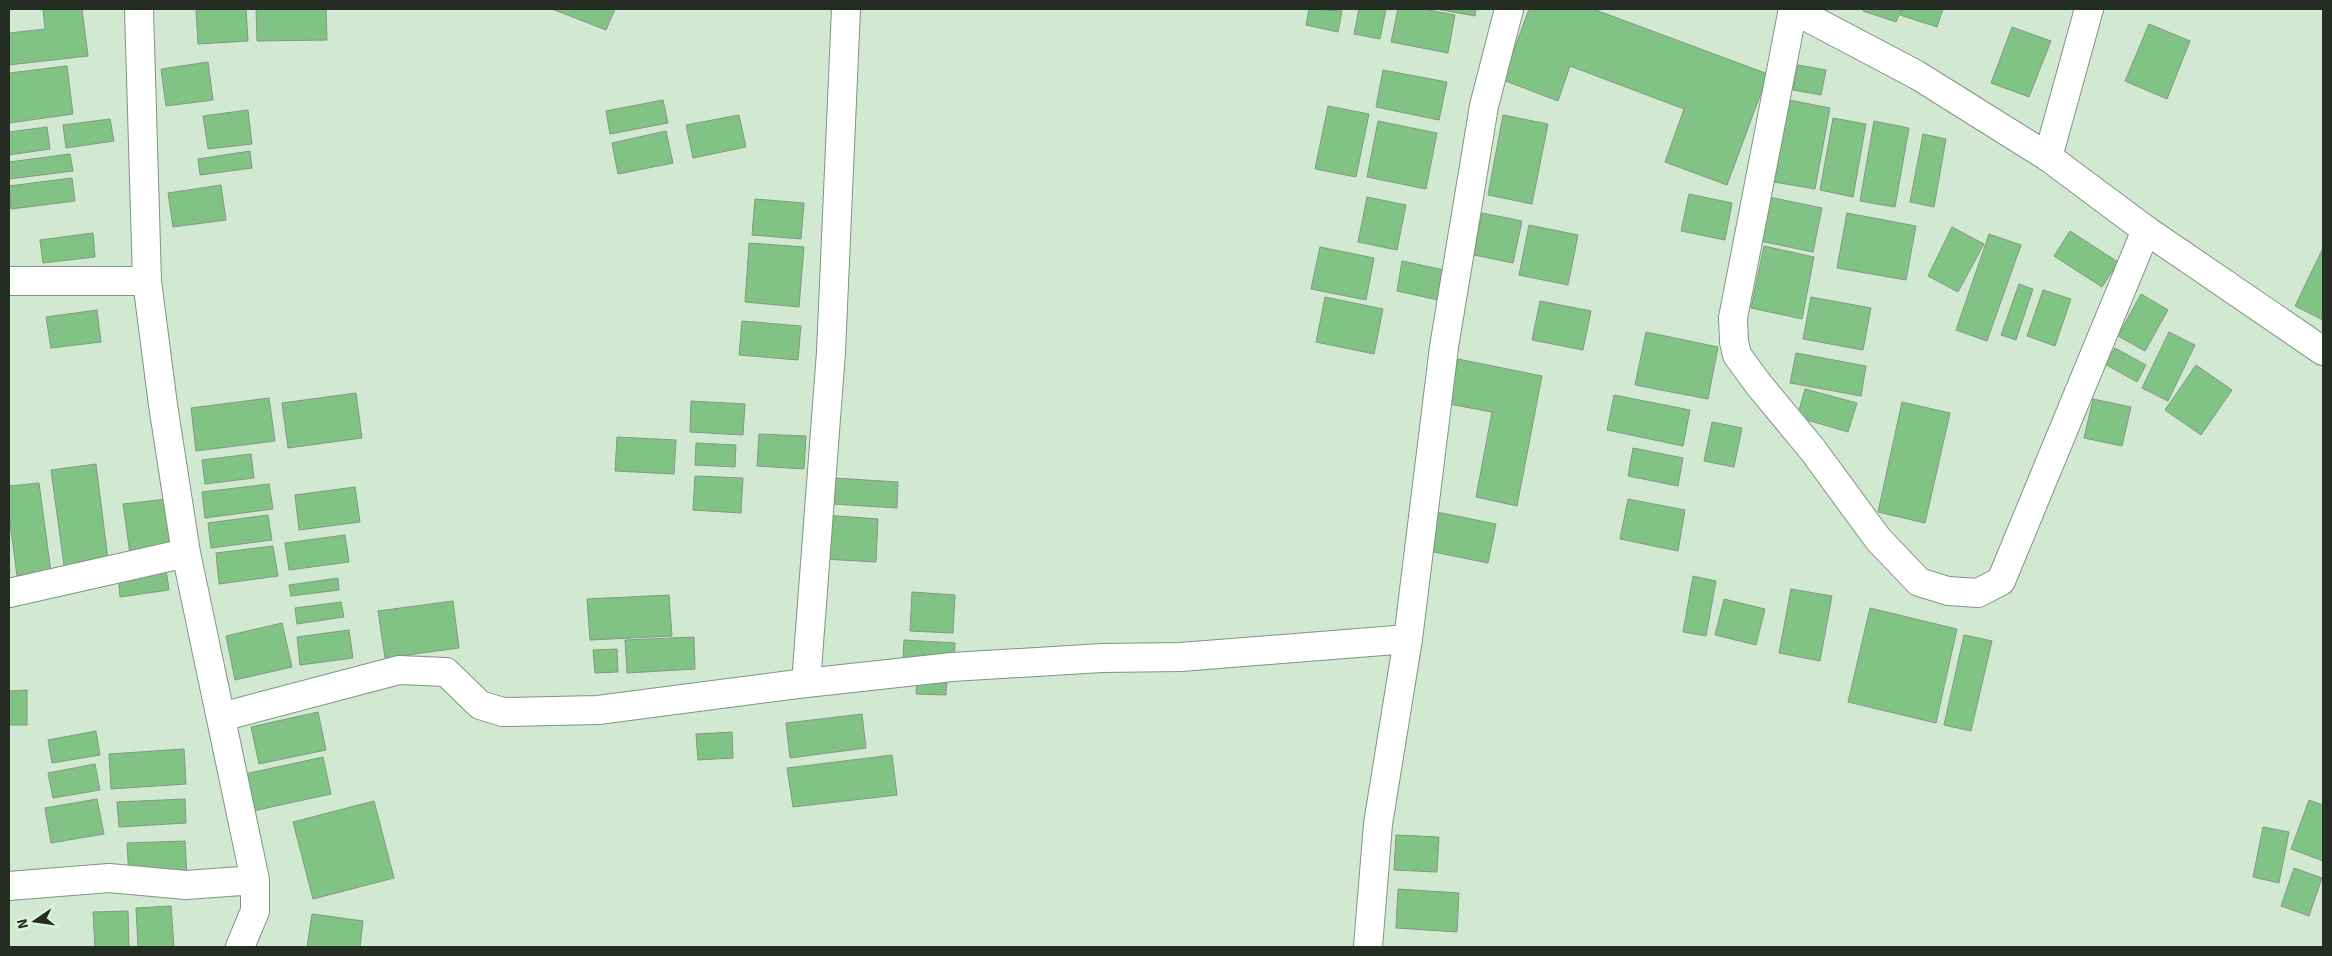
<svg xmlns="http://www.w3.org/2000/svg" width="2332" height="956" viewBox="0 0 2332 956" font-family="Signika,sans-serif">
  <style>
    .building { fill: #81c384; stroke: #839983 }
    .lines { fill: none; stroke-linecap: round; stroke-linejoin: round }
    .street-casing { stroke: #7f9580; stroke-width: 30 }
    .secondary-casing { stroke: #7f9580; stroke-width: 30 }
    .street { stroke: #fff; stroke-width: 28 }
    .secondary { stroke: #fff; stroke-width: 28 }
  </style>
  <rect width="100%" height="100%" fill="#d1e8d1"/>
  <path class="building" d="M43,9H82L88,56L9,65V33L45,29Z
    M196,9H246L248,41L198,44Z
    M256,9H326L327,40L257,41Z
    M552,9H615L606,30Z
    M1309,9L1342,11L1338,32L1306,25Z
    M1359,9H1386L1380,39L1354,34Z
    M1398,9H1423L1455,15L1448,53L1391,42Z
    M1436,9H1476L1475,16Z
    M1529,9H1593L1768,74L1727,185L1665,162L1684,109L1570,66L1558,101L1503,80Z
    M1864,9H1901L1896,22L1863,11Z
    M1902,9H1943L1937,27L1900,15Z
    M2149,24L2190,41L2167,99L2125,81Z
    M2012,27L2051,41L2029,97L1991,83Z
    M208,62L213,100L166,106L161,69Z
    M1798,65L1826,70L1821,95L1793,90Z
    M67,66L73,114L9,123V73Z
    M1383,70L1447,82L1439,120L1376,107Z
    M663,100L668,123L610,134L606,111Z
    M1789,100L1830,108L1815,189L1774,182Z
    M1328,106L1369,114L1356,177L1315,169Z
    M248,110L252,144L208,149L203,116Z
    M739,115L746,147L693,158L686,125Z
    M1503,115L1548,124L1532,204L1488,195Z
    M1833,118L1866,124L1853,197L1820,190Z
    M110,119L114,141L66,148L63,125Z
    M1378,121L1437,133L1426,189L1367,177Z
    M1874,121L1909,128L1895,207L1860,201Z
    M47,127L50,149L9,155V132Z
    M666,131L673,163L618,174L612,143Z
    M1923,134L1946,139L1934,207L1910,202Z
    M250,151L252,168L200,175L198,159Z
    M70,154L73,171L9,179V162Z
    M72,178L75,201L11,209L9,186Z
    M221,185L226,220L173,227L168,193Z
    M1689,194L1732,203L1725,240L1681,231Z
    M1367,197L1406,205L1397,250L1358,242Z
    M1769,197L1822,208L1813,252L1760,241Z
    M755,199L804,203L801,239L752,235Z
    M1482,213L1522,221L1513,263L1474,255Z
    M1847,213L1916,226L1906,280L1837,268Z
    M1529,225L1578,235L1568,285L1519,275Z
    M1952,227L1984,244L1958,292L1928,276Z
    M2070,231L2118,262L2102,287L2054,256Z
    M93,233L95,257L43,263L40,240Z
    M1989,234L2021,245L1987,341L1956,330Z
    M749,243L804,247L799,307L745,302Z
    M1764,246L1814,257L1802,319L1751,308Z
    M1320,247L1374,258L1366,300L1311,289Z
    M2323,248V320L2295,306Z
    M1402,261L1444,270L1438,300L1397,291Z
    M2019,284L2033,289L2016,340L2001,335Z
    M2043,290L2071,299L2055,346L2027,336Z
    M2141,294L2168,310L2145,351L2118,336Z
    M1325,297L1383,309L1374,354L1316,342Z
    M1811,297L1871,308L1863,350L1803,339Z
    M1540,301L1591,311L1583,350L1532,340Z
    M97,310L101,342L51,348L46,317Z
    M742,321L801,326L798,360L739,355Z
    M1646,332L1718,347L1708,399L1635,385Z
    M2169,332L2195,345L2168,401L2142,388Z
    M2115,348L2146,365L2137,382L2105,364Z
    M1796,353L1866,366L1861,396L1790,383Z
    M1458,359L1542,376L1517,506L1476,497L1492,412L1449,404Z
    M2196,365L2232,390L2201,435L2165,410Z
    M1805,389L1857,403L1848,432L1797,417Z
    M356,393L362,438L288,448L282,403Z
    M1614,395L1690,410L1683,446L1607,430Z
    M269,398L275,441L196,451L191,408Z
    M2093,399L2131,407L2122,446L2084,438Z
    M691,401L745,404L743,435L690,432Z
    M1902,402L1950,413L1925,523L1878,512Z
    M1712,422L1742,428L1734,467L1704,461Z
    M759,434L806,436L804,469L757,466Z
    M617,437L676,440L674,474L615,471Z
    M696,443L736,445L735,467L695,465Z
    M1633,448L1683,458L1678,486L1628,476Z
    M251,454L254,478L205,484L202,460Z
    M96,464L109,567L65,573L51,470Z
    M695,476L743,478L741,513L693,510Z
    M834,478L898,482L897,508L833,504Z
    M39,483L51,572L17,576L9,516V486Z
    M269,484L273,509L205,518L202,492Z
    M355,487L360,522L299,530L295,495Z
    M167,499L173,548L130,554L123,504Z
    M1628,499L1685,510L1678,551L1620,539Z
    M1432,511L1496,524L1488,563L1424,550Z
    M268,515L272,540L211,548L208,523Z
    M825,515L878,519L876,562L823,559Z
    M345,535L349,562L289,570L285,543Z
    M273,546L278,576L219,584L216,553Z
    M166,569L169,590L120,597L118,575Z
    M1693,576L1716,581L1706,636L1683,632Z
    M338,578L339,590L291,596L289,585Z
    M1791,589L1832,596L1820,661L1779,653Z
    M912,592L955,595L953,633L910,631Z
    M669,595L672,636L590,640L587,599Z
    M1724,599L1765,609L1756,645L1715,635Z
    M453,601L459,648L385,658L378,611Z
    M341,602L344,617L297,624L295,608Z
    M1870,608L1957,629L1936,723L1848,702Z
    M282,623L292,667L235,680L226,636Z
    M349,630L353,658L300,665L297,637Z
    M1964,635L1992,641L1971,731L1944,725Z
    M694,637L695,669L627,673L625,640Z
    M904,640L955,643L954,661L903,658Z
    M617,649L618,672L595,673L593,650Z
    M917,679L947,681L946,695L916,694Z
    M27,690V725H9V691Z
    M318,712L326,750L259,764L251,727Z
    M862,714L866,748L790,758L786,723Z
    M96,731L100,755L52,763L48,740Z
    M732,732L733,758L698,760L696,734Z
    M184,749L186,784L111,789L109,754Z
    M892,755L897,795L793,807L787,768Z
    M323,757L331,794L253,811L245,774Z
    M95,764L100,790L53,798L48,773Z
    M97,799L104,834L51,843L45,808Z
    M185,799L186,823L119,827L117,802Z
    M2309,800L2323,805V861L2291,849Z
    M374,801L394,878L313,899L293,822Z
    M2263,827L2289,832L2279,883L2253,877Z
    M1396,835L1439,837L1437,872L1394,870Z
    M185,841L187,876L129,879L127,843Z
    M2294,868L2322,878L2309,916L2281,906Z
    M1398,889L1459,893L1457,932L1396,928Z
    M171,906L174,947H138L136,908Z
    M128,911L129,947H95L93,912Z
    M312,914L363,921L360,947H307Z"/>
  <g class="lines">
    <g class="street-casing">
      <path id="street" d="M139,9L147,281L163,405L186,553L255,880V911L240,947
        M1793,9L1733,318L1734,342L1737,355L1759,385L1812,449L1878,539L1919,582L1948,591L1978,593L2001,581L2146,230
        M2048,157L2089,9
        M9,281H147
        M9,593L186,553
        M806,683L831,352L846,9
        M221,717L399,670L446,672L480,705L503,712L598,710L806,683L952,667L1102,658L1181,657L1408,639
        M9,886L109,878L186,885L255,880
        M1368,947L1378,824L1408,639L1444,347L1484,106L1509,9"/>
    </g>
    <g class="secondary-casing">
      <path id="secondary" d="M1792,9L1917,75L2048,157L2146,230L2323,351"/>
    </g>
    <use href="#street" class="street"/>
    <use href="#secondary" class="secondary"/>
  </g>
  <rect width="2332" height="956" fill="none" stroke="#242c24" stroke-width="20"/>
  <g transform="translate(35 921) rotate(257)" stroke="#def6df" stroke-width="4" paint-order="stroke">
  <path d="M0-4L9 19L0 12L-9 19Z" fill="#242c24"/>
  <text y="-8" font-size="14" font-weight="bold" text-anchor="middle" fill="#242c24">N</text>
  </g>
</svg>
